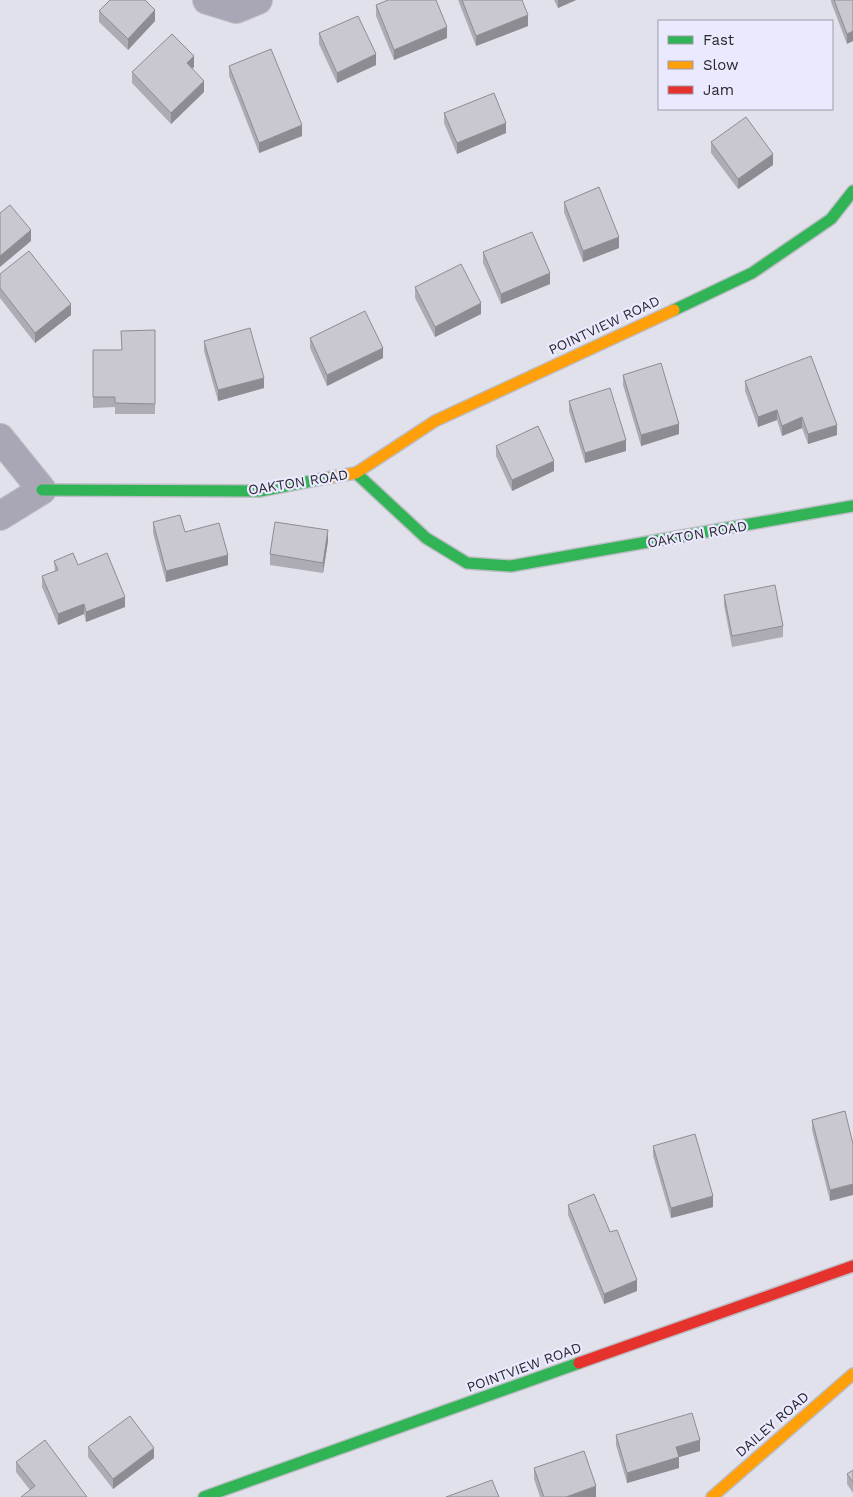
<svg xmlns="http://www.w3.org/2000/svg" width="853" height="1497" viewBox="0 0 853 1497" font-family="'Work Sans',sans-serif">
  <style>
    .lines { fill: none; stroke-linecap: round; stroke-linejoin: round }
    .street-casing { stroke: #bdbdc5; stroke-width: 30 }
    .fast-casing { stroke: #bdbdc5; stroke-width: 14 }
    .slow-casing { stroke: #bdbdc5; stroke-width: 14 }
    .jam-casing { stroke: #bdbdc5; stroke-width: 14 }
    .street { stroke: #a9a7b6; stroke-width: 28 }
    .fast { stroke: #30b455; stroke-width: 11 }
    .slow { stroke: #ff9f0a; stroke-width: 11 }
    .jam { stroke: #e5322d; stroke-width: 11 }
    .wall { fill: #adacb4 }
    .shaded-wall { fill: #8d8c92 }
    .building { fill: #c9c8d1; stroke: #8d8c92 }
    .labels { text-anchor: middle; stroke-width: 4.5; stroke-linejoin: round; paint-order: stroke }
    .street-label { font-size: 14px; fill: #28272f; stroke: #ebe9fe }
  </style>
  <rect width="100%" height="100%" fill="#e1e1ec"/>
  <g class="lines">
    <g class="street-casing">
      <path id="street" d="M207,0L236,9L258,0
        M0,438L42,490L0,516"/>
    </g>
    <g class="fast-casing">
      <path id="fast" d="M674,310L752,273L831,219L853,191
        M356,473L426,538L467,563L511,566L853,506
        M42,490L260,491L332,477
        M204,1497L579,1363"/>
    </g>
    <g class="slow-casing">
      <path id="slow" d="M332,477L356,473L435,421L674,310
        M712,1497L853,1374"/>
    </g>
    <g class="jam-casing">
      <path id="jam" d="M579,1363L853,1266"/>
    </g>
    <use href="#street" class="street"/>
    <use href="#fast" class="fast"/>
    <use href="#slow" class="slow"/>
    <use href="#jam" class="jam"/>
  </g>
  <path class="wall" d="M458,0H522L528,26L476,46Z
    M554,0H576L558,8Z
    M831,0H853L847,44L831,2Z
    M376,5L447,38L394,60L376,16Z
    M99,11L155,21L128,50L99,22Z
    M319,33L376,65L337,83L319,44Z
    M229,66L302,136L259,153L229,76Z
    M194,67L192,68L204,92L171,124L132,83V72Z
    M444,113L506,133L457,154L444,123Z
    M711,142L773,165L738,189L711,153Z
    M564,202L619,248L583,262L564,212Z
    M483,252L550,284L501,304L483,263Z
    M0,274L71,315L35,343L0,298Z
    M415,287L481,314L435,337L415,298Z
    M155,330V414H115V407L93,408V350H121Z
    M310,338L383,358L327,386L310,348Z
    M204,341L264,388L218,401L204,351Z
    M623,375L679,434L641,446L623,385Z
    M745,381L837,435L808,444L802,428L782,436L777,420L758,427L745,391Z
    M569,401L626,451L585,463L569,411Z
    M496,446L554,471L512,491L496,456Z
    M153,522L185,532L228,565L166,582L153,533Z
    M328,541L323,573L270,565V554Z
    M54,561L78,565L125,607L86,622L84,614L58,625L42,587V576L55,572Z
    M724,595L783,626V637L732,647L724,605Z
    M845,1111L830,1201L812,1130V1120Z
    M653,1146L713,1207L671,1218L653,1156Z
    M568,1205L610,1232L637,1291L604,1304L568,1215Z
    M616,1435L700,1451L679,1457V1468L627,1483L616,1445Z
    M88,1447L154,1458L113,1489L88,1457Z
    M16,1462L87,1497L30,1490L16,1472Z
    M534,1468L596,1497H540L534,1479Z
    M853,1470V1493L847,1484V1474Z"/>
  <path class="shaded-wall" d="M558,0H576L558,8Z
    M155,10V21L128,50V39Z
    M528,15V26L476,46V36Z
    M447,27V38L394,60V50Z
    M853,31V41L847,44V34Z
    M376,54V65L337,83V73Z
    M194,56V67L187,73V63Z
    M204,81V92L171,124V113Z
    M506,123V133L457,154V143Z
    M302,125V136L259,153V143Z
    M773,154V165L738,189V179Z
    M31,230V241L0,267V256Z
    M619,237V248L583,262V251Z
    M550,273V284L501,304V294Z
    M481,303V314L435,337V327Z
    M71,304V315L35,343V333Z
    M383,348V358L327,386V375Z
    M264,378V388L218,401V390Z
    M777,410V420L758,427V417Z
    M802,417V428L782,436V426Z
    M679,424V434L641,446V435Z
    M837,425V435L808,444V434Z
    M626,440V451L585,463V453Z
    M554,461V471L512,491V480Z
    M328,530V541L323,573V563Z
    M228,555V565L166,582V571Z
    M125,597V607L86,622V612Z
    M84,604V614L58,625V614Z
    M853,1184V1195L830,1201V1190Z
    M713,1196V1207L671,1218V1208Z
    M637,1280V1291L604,1304V1294Z
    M700,1440V1451L676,1458V1447Z
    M154,1448V1458L113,1489V1479Z
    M679,1457V1468L627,1483V1473Z
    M596,1486V1497H566Z"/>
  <path class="building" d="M110,0H145L155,10L128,39L99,11Z
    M388,0H436L447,27L394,50L376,5Z
    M462,0H522L528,15L476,36Z
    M834,0H853V31L847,34Z
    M358,16L376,54L337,73L319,33Z
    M172,34L194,56L187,63L204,81L171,113L132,72Z
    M271,49L302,125L259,143L229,66Z
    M494,93L506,123L457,143L444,113Z
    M746,117L773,154L738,179L711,142Z
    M599,187L619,237L583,251L564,202Z
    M10,205L31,230L0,256V213Z
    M532,232L550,273L501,294L483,252Z
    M29,251L71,304L35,333L0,288V274Z
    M461,264L481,303L435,327L415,287Z
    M365,311L383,348L327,375L310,338Z
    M250,328L264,378L218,390L204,341Z
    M155,330V404L115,403V397H93V350H122L121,331Z
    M811,356L837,425L808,434L802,417L782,426L777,410L758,417L745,381Z
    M661,363L679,424L641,435L623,375Z
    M610,388L626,440L585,453L569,401Z
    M538,426L554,461L512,480L496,446Z
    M180,515L185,532L219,523L228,555L166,571L153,522Z
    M275,522L328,530L323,563L270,554Z
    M73,553L78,565L107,553L125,597L86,612L84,604L58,614L42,576L58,570L54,561Z
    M775,585L783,626L732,636L724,595Z
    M845,1111L853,1144V1184L830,1190L812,1120Z
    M695,1134L713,1196L671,1208L653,1146Z
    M594,1194L610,1232L617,1230L637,1280L604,1294L568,1205Z
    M692,1413L700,1440L676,1447L679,1457L627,1473L616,1435Z
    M130,1416L154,1448L113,1479L88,1447Z
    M45,1440L87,1497H21L35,1486L16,1462Z
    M584,1451L596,1486L566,1497H544L534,1468Z
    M853,1470V1482L847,1474Z
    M492,1480L499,1497H446Z"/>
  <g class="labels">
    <g class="street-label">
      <text transform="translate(604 325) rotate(-25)" y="5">POINTVIEW ROAD</text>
      <text transform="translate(298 482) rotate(-9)" y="5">OAKTON ROAD</text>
      <text transform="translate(697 534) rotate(-10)" y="5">OAKTON ROAD</text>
      <text transform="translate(524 1367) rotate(-20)" y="5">POINTVIEW ROAD</text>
      <text transform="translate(772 1424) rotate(-41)" y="5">DAILEY ROAD</text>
    </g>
  </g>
  <rect x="658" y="20" width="175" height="90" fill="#ebe9fe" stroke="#9d9bab"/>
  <rect x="668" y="36" width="25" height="8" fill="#30b455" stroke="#9d9bab"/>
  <text x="703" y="45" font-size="15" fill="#28272f">Fast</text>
  <rect x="668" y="61" width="25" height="8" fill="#ff9f0a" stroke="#9d9bab"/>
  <text x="703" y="70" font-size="15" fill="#28272f">Slow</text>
  <rect x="668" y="86" width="25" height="8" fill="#e5322d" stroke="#9d9bab"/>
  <text x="703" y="95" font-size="15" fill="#28272f">Jam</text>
</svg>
